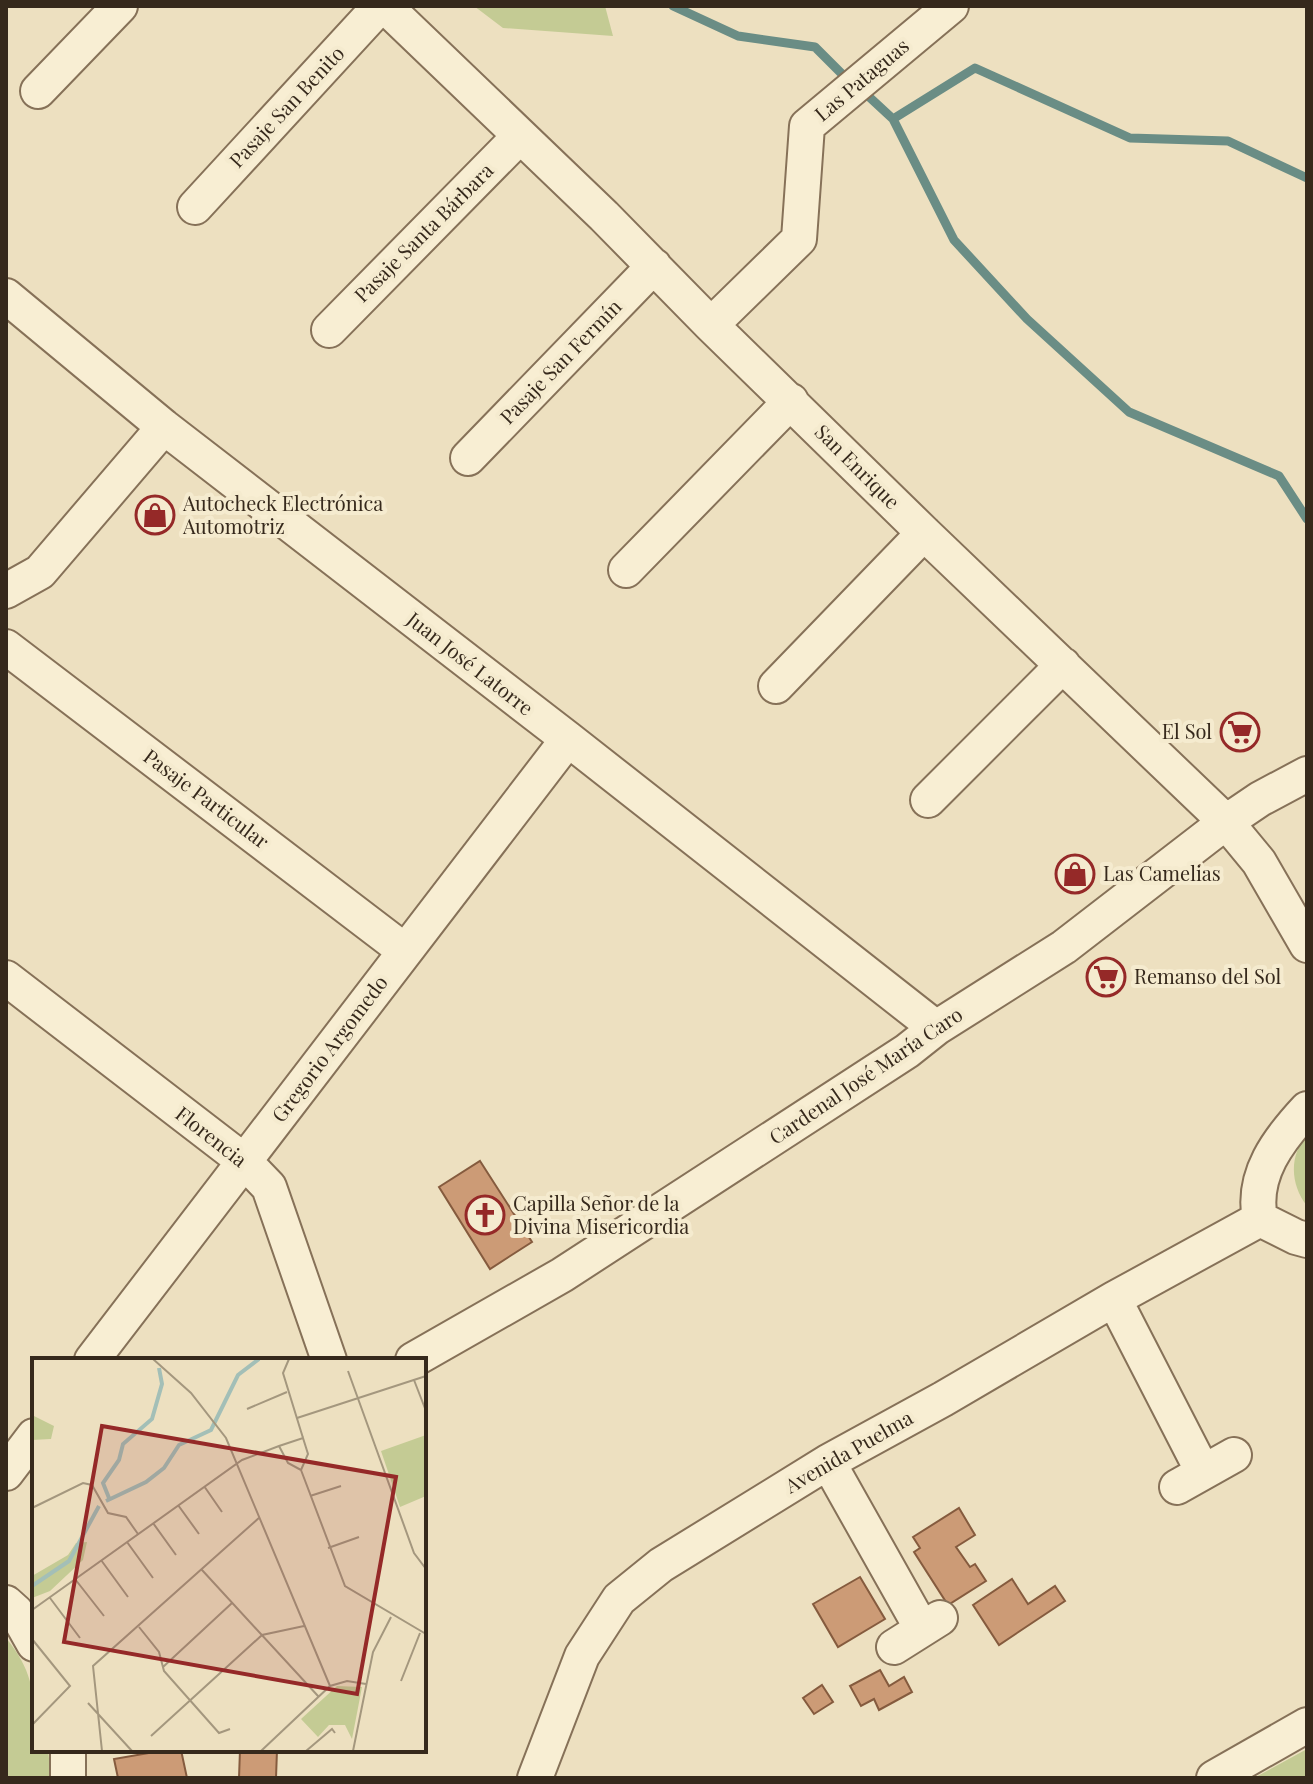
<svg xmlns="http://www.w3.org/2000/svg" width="1313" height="1784" viewBox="0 0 1313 1784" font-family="'Playfair Display',serif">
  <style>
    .green { fill: #c4cb94 }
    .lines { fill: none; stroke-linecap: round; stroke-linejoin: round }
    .stream { stroke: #6a8d85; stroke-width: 9 }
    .building { fill: #cc9b76; stroke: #855b3e; stroke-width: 2 }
    .minor-casing { stroke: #867158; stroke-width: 38 }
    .minor { stroke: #f8eed3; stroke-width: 34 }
    .labels { text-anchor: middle; stroke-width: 8; stroke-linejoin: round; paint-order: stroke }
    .street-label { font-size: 20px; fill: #36291c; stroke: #f5ebcf }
    .poi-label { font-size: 20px; fill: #36291c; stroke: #f5ebcf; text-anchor: start }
    .inset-river { fill: none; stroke: #a3bfb7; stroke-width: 4 }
    .inset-road { fill: none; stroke: #a4977e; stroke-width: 2 }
    .view { fill: #952928; fill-opacity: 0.15; stroke: #952928; stroke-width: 4 }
    .inset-edge { fill: none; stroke: #36291c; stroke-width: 4 }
  </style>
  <rect width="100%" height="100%" fill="#ede0c0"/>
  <path class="green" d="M474,6H605L613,36L503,28Z
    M1307,1134V1206C1290,1184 1289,1156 1307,1134Z
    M6,1638C38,1677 34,1702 34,1750H48L50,1767L49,1778H6Z
    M1307,1749V1778H1254Z"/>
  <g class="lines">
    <path class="stream" d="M673,6L738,36L815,47L842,74
      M866,94L893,119L954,240L1027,319L1129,412L1279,476L1307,519
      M893,119L975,68L1130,138L1228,141L1307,178"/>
  </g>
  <path class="building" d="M480,1161L532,1242L490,1269L439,1187Z
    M959,1508L975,1535L956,1547L970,1567L975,1564L986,1581L948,1605L914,1552L920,1548L913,1537Z
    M860,1577L885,1619L838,1647L813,1604Z
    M1012,1579L1028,1604L1055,1586L1065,1601L999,1645L973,1605Z
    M880,1670L889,1686L904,1677L912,1692L879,1710L874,1699L861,1706L850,1686Z
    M822,1685L833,1702L814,1714L803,1698Z
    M166,1750H181L187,1778H118L114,1759Z
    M240,1750H277L276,1778H239Z"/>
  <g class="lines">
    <g class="minor-casing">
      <path id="minor" d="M385,6L604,216L711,325L924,533L1226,822L1259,862L1307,945
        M38,91L120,6
        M195,207L380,6
        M6,296L164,427L568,739L936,1028
        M711,325L799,239L807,126L951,6
        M329,330L519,137
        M468,458L654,266
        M626,570L791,401
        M6,591L40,572L164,427
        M6,647L405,951
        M776,686L924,533
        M928,800L1063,665
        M6,978L244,1161L269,1187L329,1360
        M1307,1109C1279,1139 1251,1175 1260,1219L1296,1237L1307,1240
        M1114,1299L1203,1472
        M92,1360L568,739
        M413,1360L562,1275L907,1051L936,1028L1064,947L1226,822L1260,799L1307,774
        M828,1462L922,1629
        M6,1473L34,1436
        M1177,1487L1234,1455
        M6,1603L16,1612L34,1644
        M894,1647L940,1618
        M68,1750V1778
        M535,1778L582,1656L619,1599L661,1565L828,1462L943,1399L1114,1299L1260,1219
        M1214,1778L1307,1725"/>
    </g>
    <use href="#minor" class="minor"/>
  </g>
  <defs>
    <g id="shop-ring" transform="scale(2)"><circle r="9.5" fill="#f5ebcf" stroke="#952928" stroke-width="1.5"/><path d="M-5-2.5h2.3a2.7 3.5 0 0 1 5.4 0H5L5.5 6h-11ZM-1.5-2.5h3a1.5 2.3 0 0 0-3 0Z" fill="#952928"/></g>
    <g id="supermarket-ring" transform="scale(2)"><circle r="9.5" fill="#f5ebcf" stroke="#952928" stroke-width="1.5"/><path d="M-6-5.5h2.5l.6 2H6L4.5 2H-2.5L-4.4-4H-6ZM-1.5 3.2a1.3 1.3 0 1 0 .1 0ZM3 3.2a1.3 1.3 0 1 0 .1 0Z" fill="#952928"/></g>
    <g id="church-ring" transform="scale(2)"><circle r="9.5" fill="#f5ebcf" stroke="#952928" stroke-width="1.5"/><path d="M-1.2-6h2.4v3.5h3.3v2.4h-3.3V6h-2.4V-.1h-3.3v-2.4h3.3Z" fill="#952928"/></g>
  </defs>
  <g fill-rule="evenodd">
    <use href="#shop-ring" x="155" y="515"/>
    <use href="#supermarket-ring" x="1240" y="732"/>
    <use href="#shop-ring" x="1075" y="874"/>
    <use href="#supermarket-ring" x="1106" y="977"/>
    <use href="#church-ring" x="485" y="1215"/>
  </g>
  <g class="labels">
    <g class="street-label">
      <text transform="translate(862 80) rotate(-40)" y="7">Las Pataguas</text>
      <text transform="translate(287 107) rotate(-47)" y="7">Pasaje San Benito</text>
      <text transform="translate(424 233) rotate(-45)" y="7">Pasaje Santa Bárbara</text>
      <text transform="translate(561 362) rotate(-46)" y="7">Pasaje San Fermín</text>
      <text transform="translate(857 467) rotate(45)" y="7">San Enrique</text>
      <text transform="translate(470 664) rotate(38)" y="7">Juan José Latorre</text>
      <text transform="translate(206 799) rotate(37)" y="7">Pasaje Particular</text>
      <text transform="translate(330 1049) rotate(-53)" y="7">Gregorio Argomedo</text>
      <text transform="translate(866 1076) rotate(-34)" y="7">Cardenal José María Caro</text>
      <text transform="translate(211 1137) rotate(38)" y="7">Florencia</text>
      <text transform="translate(849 1452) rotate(-30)" y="7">Avenida Puelma</text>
    </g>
    <g class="poi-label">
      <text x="183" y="511">Autocheck Electrónica<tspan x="183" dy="23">Automotriz</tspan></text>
      <text x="1212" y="739" text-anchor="end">El Sol</text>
      <text x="1103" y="881">Las Camelias</text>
      <text x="1134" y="984">Remanso del Sol</text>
      <text x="513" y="1211">Capilla Señor de la<tspan x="513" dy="23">Divina Misericordia</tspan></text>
    </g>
  </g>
  <g transform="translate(32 1358)">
    <rect width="394" height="394" fill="#ede0c0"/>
    <path d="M0,57L22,68L19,81L0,82ZM394,77V138L368,149L349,93ZM55,184L51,202L18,233L0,240V218L36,197L44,185ZM305,328L330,329L320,381L313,367H297L286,379L269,361Z" fill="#c4cb94"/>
    <path class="inset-river" d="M77,140L71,125L87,102L91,86L120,61L130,26L127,10M74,143L114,124L132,110L147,87L179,72L206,17L227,1M0,228L37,203L67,148"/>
    <path class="inset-road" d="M121,1L159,35L194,80L298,328M257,1L251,15L271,80M316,13L382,195L394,211M382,22L394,53M215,51L255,34M265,60L394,18M269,112L313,228L394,276M172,128L190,154M278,138L309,128M146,147L167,176M0,150L51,125L60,127L76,155L94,159L106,176M121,165L144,197M95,184L121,220M296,190L327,179M69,202L96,239M170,212L286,338M43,221L72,258M18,240L48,280M0,252L210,102L247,88L271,80L276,96L269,112L256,105L247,88M107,269L127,294L132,313L187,375L198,371M0,281L38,328L0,367M131,309L200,245M369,323L388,275M56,345L100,393M119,378L230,277L272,268M70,393L61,308L228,159M229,393L298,328L315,323L334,326M274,393L300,371L303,375M321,393L341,294L359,259"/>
    <path class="view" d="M70,68L364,119L325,336L32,284Z"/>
    <rect width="394" height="394" class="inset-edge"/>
  </g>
  <rect width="1313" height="1784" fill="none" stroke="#36291c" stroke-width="16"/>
</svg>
